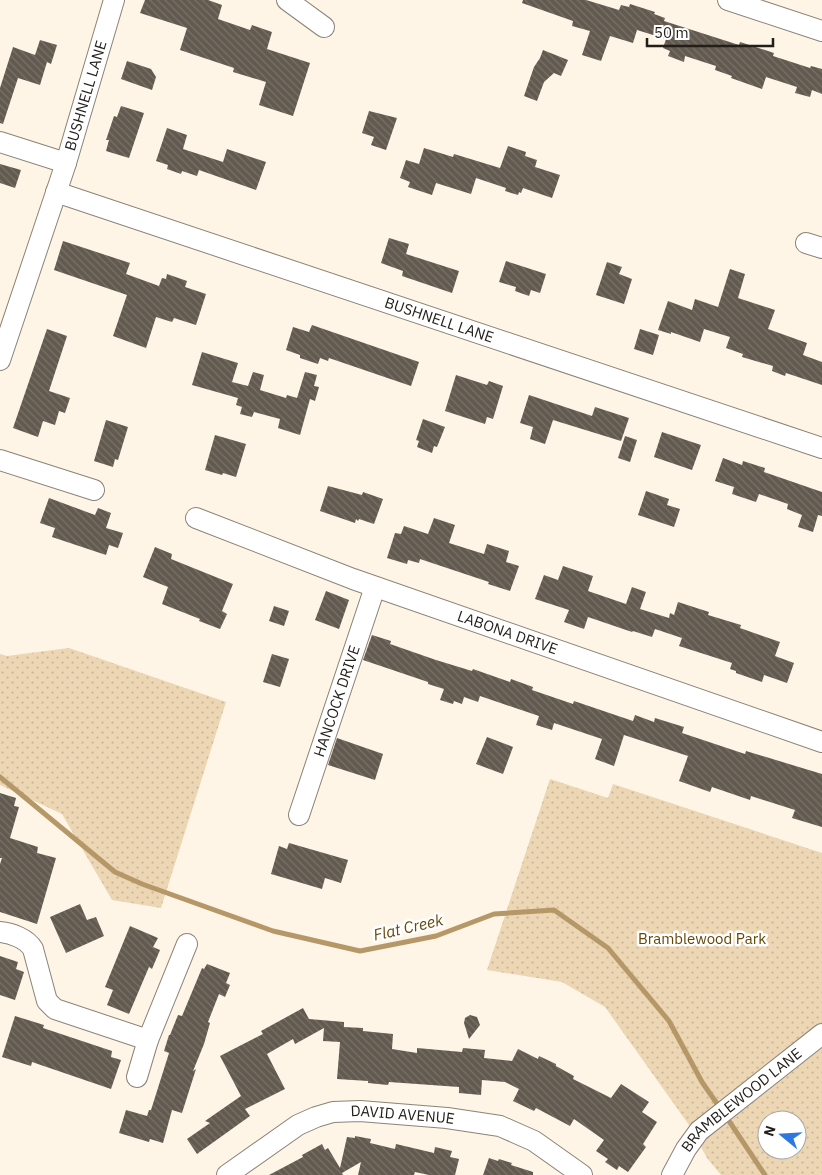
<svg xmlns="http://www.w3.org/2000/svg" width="822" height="1175" viewBox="0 0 822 1175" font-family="'IBM Plex Sans',sans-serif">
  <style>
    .green { fill: url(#green-dots); fill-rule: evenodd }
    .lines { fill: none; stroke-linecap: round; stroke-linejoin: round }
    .stream { stroke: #b69868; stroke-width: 5 }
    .building { fill: url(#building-back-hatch) }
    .minor-casing { stroke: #8b8377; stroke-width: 22 }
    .minor { stroke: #fff; stroke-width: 20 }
    .labels { text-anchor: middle; stroke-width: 5; stroke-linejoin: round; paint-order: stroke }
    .street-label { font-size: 15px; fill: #221f1a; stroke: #fff }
    .park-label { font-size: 15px; fill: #654608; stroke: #fff }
    .water-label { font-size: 16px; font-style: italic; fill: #684a0d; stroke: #fff }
  </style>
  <defs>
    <pattern id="green-dots" width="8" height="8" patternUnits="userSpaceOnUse" patternTransform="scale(1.25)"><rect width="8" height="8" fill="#ecd6b4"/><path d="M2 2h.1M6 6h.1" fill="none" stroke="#cab79a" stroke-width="1.8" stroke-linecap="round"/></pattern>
    <pattern id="building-back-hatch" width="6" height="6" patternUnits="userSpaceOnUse" patternTransform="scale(1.25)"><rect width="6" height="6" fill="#625a4f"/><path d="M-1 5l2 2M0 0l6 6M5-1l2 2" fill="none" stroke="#79726a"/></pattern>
  </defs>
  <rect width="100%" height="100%" fill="#fef5e7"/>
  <path class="green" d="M69,648L226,702L161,908L112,900L62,814L0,785V654L7,656Z
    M550,779L608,798L613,784L822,853V1175H721L707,1158L689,1125L605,1007L562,982L487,970ZM767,1120H797V1150H767Z"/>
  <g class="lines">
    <path class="stream" d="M0,777L115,872L142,884L273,931L360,951L436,936L494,914L554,910L608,948L669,1021L702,1082L720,1108
      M725,1115L765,1175"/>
  </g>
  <path class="building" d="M145,0H208L222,5L218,19L250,30L252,25L272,32L267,49L310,63L293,116L259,105L266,82L233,72L234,68L180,50L187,28L140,13Z
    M523,0H586L619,10L621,5L629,7L630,4L655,12L654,14L665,18L664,21L739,45L740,42L774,53L773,56L810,68L811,66L822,69V94L812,90L810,97L795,93L797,87L766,77L762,89L731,78L732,76L715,70L716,66L685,56L684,62L668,56L670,51L663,48L666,39L637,30L633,43L610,36L601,61L582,55L590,31L572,26L573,21L522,3Z
    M40,40L57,45L51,64L47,62L40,85L18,78L3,124L0,123V88L13,47L35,55Z
    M543,50L568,60L561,76L554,73L544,82L537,101L524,96L534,67L540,58Z
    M127,61L151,69L156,77L152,90L121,79Z
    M121,106L144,113L129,158L106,151L109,140H106L114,116L117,117Z
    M369,111L397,118L386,150L371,145L374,137L362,133Z
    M167,128L187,135L183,149L223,162L227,149L266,162L256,190L199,170L197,176L182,171L181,174L167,169L168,165L156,161Z
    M508,146L526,152L525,156L537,160L535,167L560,175L552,198L523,188L521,193L519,192L518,195L505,191L506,188L476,178L471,194L436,183L432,195L408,187L410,182L400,178L406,160L419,164L424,148L453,157L454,154L500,168Z
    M0,164L21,170L15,188L0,183Z
    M389,238L409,244L406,254L459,271L452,293L402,276L403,271L381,263Z
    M63,241L130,263L126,274L159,286L162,278L166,279L167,274L187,281L185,287L206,294L196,325L174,318L172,322L156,317L146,348L113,336L127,295L54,270Z
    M506,261L546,274L540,293L531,290L529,296L515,291L516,287L499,282Z
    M607,262L622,267L619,274L632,279L624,304L596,295Z
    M730,269L745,274L738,298L775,310L768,329L807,343L803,355L822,362V385L786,373L785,376L772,371L773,366L742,357L743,354L726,348L730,337L704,329L700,342L671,332V334L658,330L668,301L692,310L695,299L718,307Z
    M312,325L419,362L411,386L329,358L328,361L320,358L318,364L300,358V355L286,350L293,327L309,332Z
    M47,329L67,336L49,391L70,398L65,413L59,411L55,425L43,421L38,437L13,428Z
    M640,329L659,335L653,355L634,349Z
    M202,352L238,363L232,382L248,386L253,372L264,375L260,390L286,398L287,395L297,398L305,372L317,375L314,386L319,387L315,401L310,399L300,435L278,428L280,419L254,412L252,417L240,414L242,407L236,405L238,398L192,385Z
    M456,375L487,385L489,381L503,386L493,419L487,417L485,424L445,411Z
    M529,395L592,416L595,407L629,418L621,441L553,420L545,444L530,439L533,427L520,423Z
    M423,419L445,427L437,447L434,446L432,453L417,447L419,441L416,440Z
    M106,420L128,427L118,460L115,459L113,467L94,461Z
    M662,432L701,445L692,470L654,457Z
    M215,435L246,444L236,477L223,473L222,475L205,470Z
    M625,436L637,440L630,462L618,458Z
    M723,458L742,465L743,461L765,468L764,472L822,492V516L818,515L813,532L798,527L802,515L787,509L788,504L759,494L756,502L732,494L734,487L715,481Z
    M328,486L362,495L363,492L383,499L374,524L359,519L358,521L356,519L355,523L320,511Z
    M646,491L669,499L667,505L680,509L674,527L638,515Z
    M49,498L95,515L98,508L111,513L106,528L123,533L118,548L109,545L106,555L52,537L55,528L40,523Z
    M434,518L455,525L449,543L484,554L487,544L509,551L506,562L519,566L510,591L488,584L489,582L420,559L419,563L408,560L407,564L387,558L395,533L401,534L404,526L428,534Z
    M155,547L172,554L171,559L233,584L222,611L227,614L220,629L199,621L200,619L162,604L168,587L143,577Z
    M563,566L593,576L588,591L626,604L632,587L646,592L640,609L669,618L670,613L674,615L678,602L709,612L708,615L741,625L740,628L780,642L775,656L794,663L787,683L764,675L762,682L736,673V671L730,669L732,663L679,646L682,638L655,629L652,637L633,631L632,632L588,617L584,629L564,622L569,610L535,599L544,575L558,580Z
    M326,591L349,600L339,629L315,620Z
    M274,606L289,611L284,626L269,621Z
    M372,635L391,641L390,644L436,660L472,671L473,669L510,682L511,679L533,687L532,690L573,704L574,701L633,721L635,715L654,722L655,718L684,727L682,733L745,754L746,751L822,774V827L792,818L795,810L751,796L750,800L712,787L710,792L679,781L688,756L624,735L614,766L595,759L602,739L554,723L552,730L536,725L539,716L480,696L478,702L464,697L462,704L454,701L453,704L440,700L444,689L428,684V682L363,660Z
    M272,654L289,659L280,687L263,682Z
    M487,737L513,747L503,774L476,764Z
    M337,738L383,754L375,780L328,765Z
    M0,793L16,798L14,806L19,807L10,838L38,847L37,853L56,858L37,924L0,912V864L2,858H0Z
    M289,843L348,860L341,883L325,878L322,889L271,874L279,846L287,849Z
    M80,904L87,920L96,917L104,936L66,953L50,917Z
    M130,926L158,938L153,947L160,950L152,969L149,967L129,1014L107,1005L113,990L105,987Z
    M0,956L18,962L16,969L24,972L15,1000L0,995Z
    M207,964L230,973L226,983L230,985L225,997L219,994L208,1022L210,1023L204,1044L193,1071L196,1069L182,1113L172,1110L163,1143L150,1139L149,1142L119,1133L126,1110L147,1116L149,1110H151L169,1053L164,1051L169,1035H170L178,1015L182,1016L202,968L204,969Z
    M303,1008L309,1019L344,1022V1027L363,1028V1031L393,1034L392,1049L417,1053V1048L462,1052L463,1048L485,1050L484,1058L512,1061L518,1049L538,1059L539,1056L556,1064V1066L574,1076L573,1079L611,1098L621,1084L649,1102L642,1112L657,1122L643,1144L646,1147L628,1172L619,1166L617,1170L605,1162L608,1159L596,1151L604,1140L574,1119L570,1126L536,1108L534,1111L513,1101L519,1089L505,1082L482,1080L481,1095L459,1093V1087L389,1082L388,1085L368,1083V1081L337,1079L340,1042L323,1041L324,1028L295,1044L293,1039L267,1054L285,1089L245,1109L250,1116L197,1154L187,1139L210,1123L205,1121L241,1096L220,1056L263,1034L261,1031Z
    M470,1015L477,1017L480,1025L469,1039L464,1023L465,1018Z
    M15,1016L44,1025L43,1028L112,1051L111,1057L121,1060L111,1089L32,1062L31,1066L2,1057Z
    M355,1136L371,1139L370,1143L395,1149L396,1144L434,1153L435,1147L452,1151L450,1157L459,1159L455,1175H429L415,1172L414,1175H358L361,1162L342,1173L343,1175H269L303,1157L302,1155L322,1144L325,1150L328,1148L340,1168L347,1137L355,1138Z
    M489,1158L498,1161L499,1159L512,1163L511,1165L533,1172V1175H483Z"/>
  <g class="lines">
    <g class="minor-casing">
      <g id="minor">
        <path d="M287,0L324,27"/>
        <path d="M728,0L822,31"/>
        <path d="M0,142L66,163"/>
        <path id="s1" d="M56,192L822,448"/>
        <path d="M806,243L822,248"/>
        <path id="s2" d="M0,360L66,163L114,0"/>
        <path d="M0,460L94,490"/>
        <path id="s3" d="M196,518L353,579L822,742"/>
        <path id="s4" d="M299,815L375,587"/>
        <path d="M0,932C12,933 27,939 33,949L47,1001L55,1009L148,1040L137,1077"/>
        <path d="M148,1040L187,944"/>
        <path id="s5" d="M227,1175L298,1125L316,1117L333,1112L360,1111L447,1118L500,1126L534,1141L582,1175"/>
        <path id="s6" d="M672,1175L686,1149L699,1131L822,1034"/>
      </g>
    </g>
    <use href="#minor" class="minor"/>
  </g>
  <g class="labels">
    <g class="street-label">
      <text dy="5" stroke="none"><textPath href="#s2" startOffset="278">BUSHNELL LANE</textPath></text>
      <text dy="5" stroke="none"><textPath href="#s1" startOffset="404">BUSHNELL LANE</textPath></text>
      <text dy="5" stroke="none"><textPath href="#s3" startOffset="332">LABONA DRIVE</textPath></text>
      <text dy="5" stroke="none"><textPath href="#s4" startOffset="120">HANCOCK DRIVE</textPath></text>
      <text dy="5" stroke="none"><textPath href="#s6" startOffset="104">BRAMBLEWOOD LANE</textPath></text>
      <text dy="5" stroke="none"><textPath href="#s5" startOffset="194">DAVID AVENUE</textPath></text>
    </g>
    <g class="park-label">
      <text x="702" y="944">Bramblewood Park</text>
    </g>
    <g class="water-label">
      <text transform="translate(408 927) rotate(-13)" y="6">Flat Creek</text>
    </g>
  </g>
  <g transform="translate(782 1135) rotate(288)"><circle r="24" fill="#ffffff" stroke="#a7a5a3"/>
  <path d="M0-4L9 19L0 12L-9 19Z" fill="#2d77e3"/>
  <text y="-8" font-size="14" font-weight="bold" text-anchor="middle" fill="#221f1a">N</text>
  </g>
  <path d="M647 38v8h126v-8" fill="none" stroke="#221f1a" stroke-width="2.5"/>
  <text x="654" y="38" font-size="15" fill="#221f1a" stroke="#ffffff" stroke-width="4" paint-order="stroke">50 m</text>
</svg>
